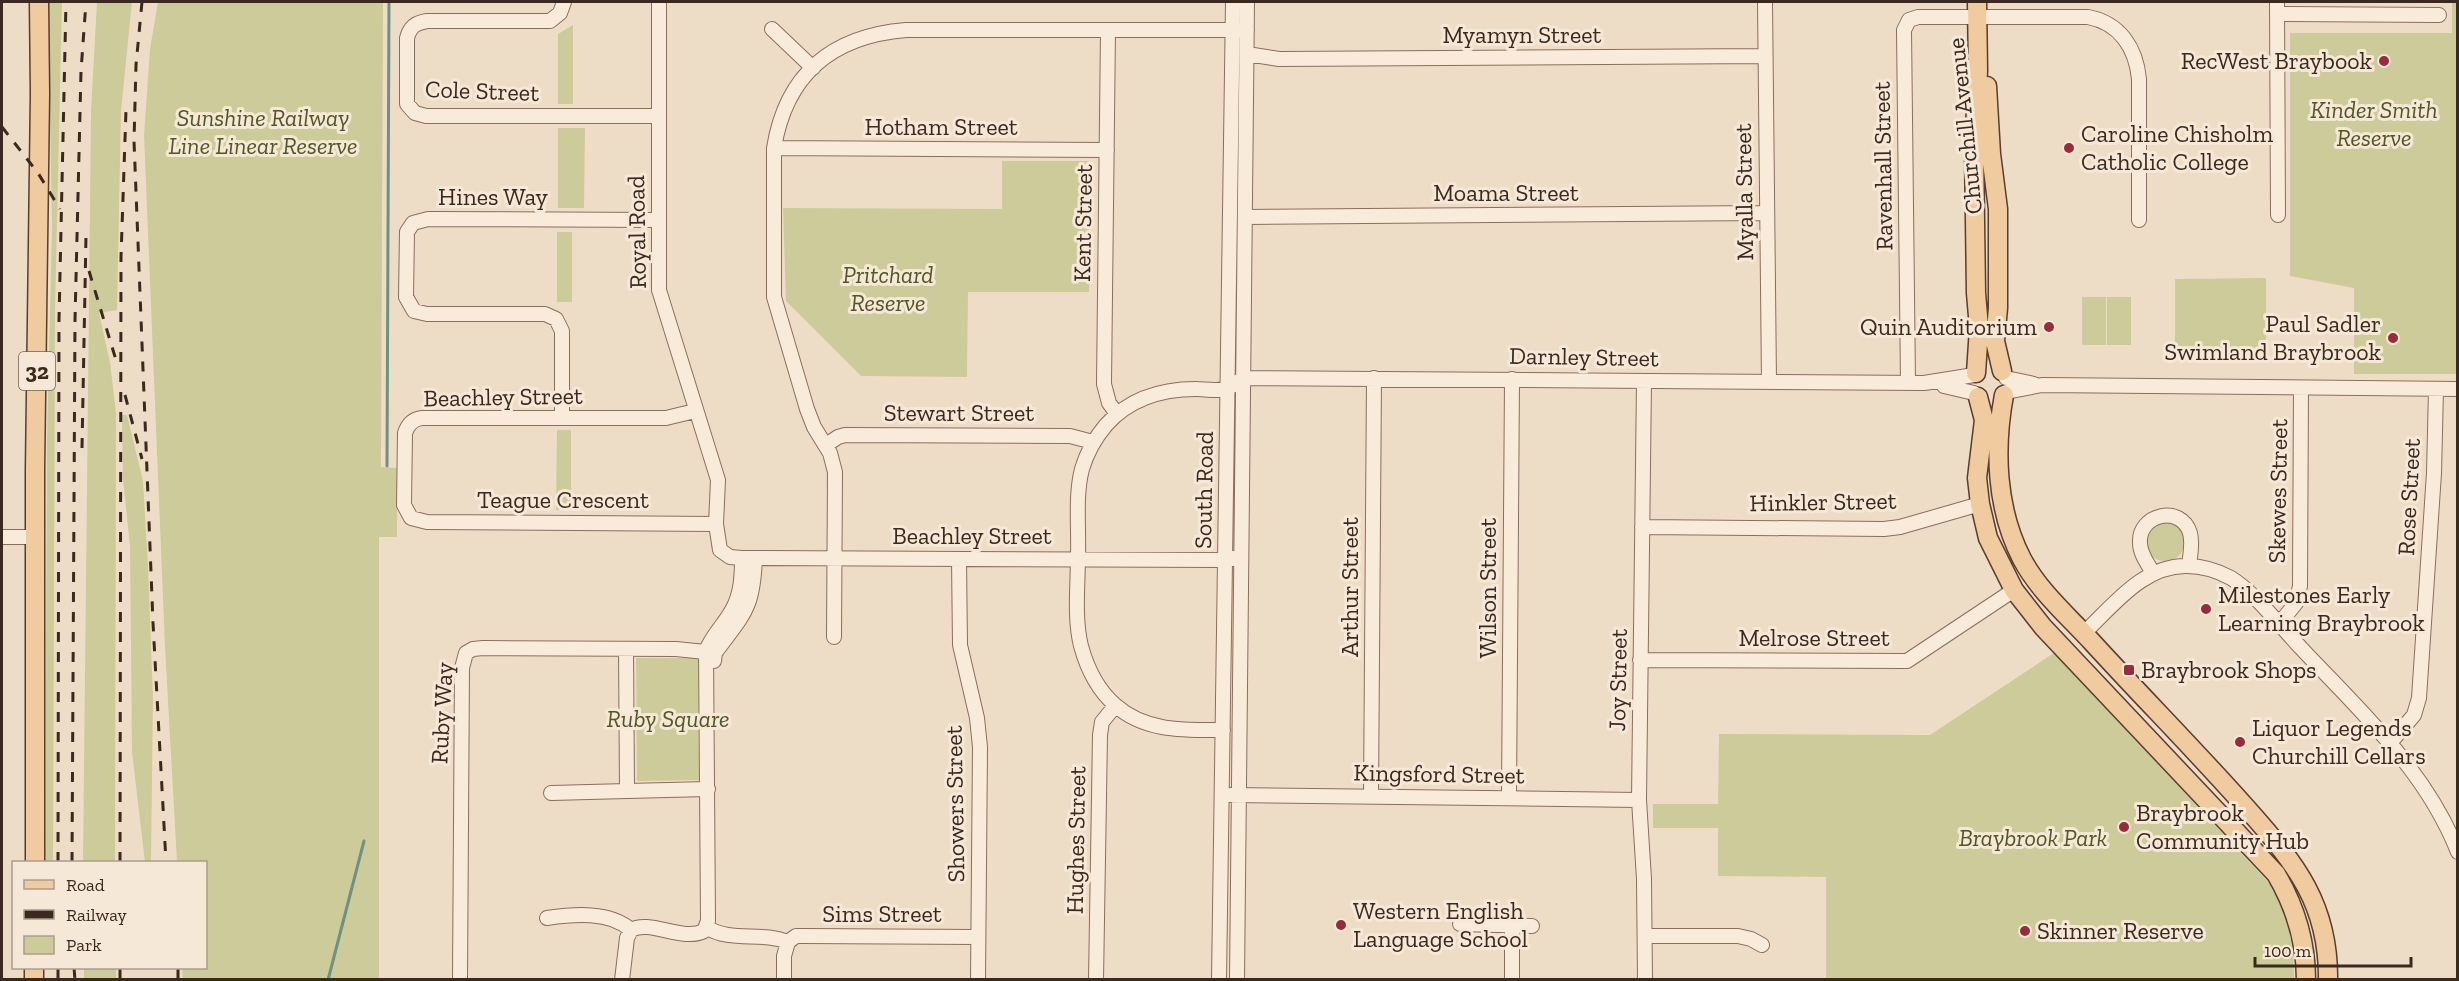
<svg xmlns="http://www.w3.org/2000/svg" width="2459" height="981" viewBox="0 0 2459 981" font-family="'Zilla Slab',serif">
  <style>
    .green { fill: #cdcb9a }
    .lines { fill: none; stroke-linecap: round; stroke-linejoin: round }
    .stream { stroke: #6e9183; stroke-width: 3 }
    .minor-casing { stroke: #8a6e5c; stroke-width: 16 }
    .major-casing { stroke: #583d30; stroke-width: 21 }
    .minor { stroke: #f9ebda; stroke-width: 14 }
    .major { stroke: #f0cb9f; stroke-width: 18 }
    .rail { stroke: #3a291f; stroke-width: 3; stroke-dasharray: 10 10; stroke-linecap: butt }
    .poi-dot { fill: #982c3c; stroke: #f6e8d6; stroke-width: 2 }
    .labels { text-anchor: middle; stroke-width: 6; stroke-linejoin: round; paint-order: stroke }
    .shield { fill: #f6e8d6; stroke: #726256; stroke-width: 1.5 }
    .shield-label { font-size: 22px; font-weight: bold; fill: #3a291f }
    .street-label { font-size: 24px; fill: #3a291f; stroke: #f6e8d6 }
    .poi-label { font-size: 24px; fill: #3a291f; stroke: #f6e8d6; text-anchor: start }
    .park-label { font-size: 24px; font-style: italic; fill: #515626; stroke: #f6e8d6 }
  </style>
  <rect width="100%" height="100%" fill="#eeddc6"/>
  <path class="green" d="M48,2H62L55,311L53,862H45L47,437L52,228Z
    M97,2H132L121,111L117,310L99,313L110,362L116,413L115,862H83L91,111Z
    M158,2H383L381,467L397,468V537H379V979H183L182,968H206V862H177L165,647L144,135L150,49Z
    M2452,2H2458L2457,374H2354V288L2290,276V33H2452Z
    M573,25V104H558V34Z
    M558,128H585L584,208H558Z
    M1002,161H1089V292H968L967,377L861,376L786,301L783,208L1002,209Z
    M557,232H572V302H557Z
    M2266,278V350L2175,351V279Z
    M2082,297H2106V345H2082Z
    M2107,297H2131V345H2107Z
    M122,415H127L143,481L148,566L153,698L151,862H145L132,752L130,546L123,479Z
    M557,430H571V510H556Z
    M2145 541a20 20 0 1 1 40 0a20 20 0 1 1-40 0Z
    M2054,653L2269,883C2288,913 2294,943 2294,979H1826V877L1718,876V828H1653V804H1718L1719,734L1930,735Z
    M636,658H698L699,780L637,781Z
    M84,968H116V979H84Z"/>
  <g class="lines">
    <path class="stream" d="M387,466L389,2
      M328,980L364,841"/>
    <g class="minor-casing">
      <path id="minor" d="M564,2L560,13L550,21H427C415,23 410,27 407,38V104L415,113L426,116H659
        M659,2V290L718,480L716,524L720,550L730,557L742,558L1226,560L1241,556
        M1765,2L1769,382
        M2277,2L2278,215
        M2277,14L2439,15
        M772,29L813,68
        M1108,30L1104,384L1109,403L1117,414
        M1247,54L1279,59L1765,56
        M774,148L1107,150
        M1245,217L1767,213
        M2006,378L2034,384
        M1644,381L1639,800L1644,879L1645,980
        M1908,383L1904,30L1909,20L1918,17H2088C2120,23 2136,48 2139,79V220
        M1944,386L1974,393
        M2006,392L2042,385L2458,389
        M695,411L666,418H422C413,419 408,424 405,433L404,505L411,518L427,522L716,524
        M562,418V331L556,319L545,314H427L414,311L406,297L407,232L413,223L428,219L658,220
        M826,445L838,437L845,435L1070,436L1093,442
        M1642,527L1884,529L1900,527L1980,504
        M2,537H35
        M959,559L960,645L977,718L980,747L978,980
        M2153,573C2148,564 2140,554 2140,543C2138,514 2181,504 2190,533C2193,543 2190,556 2189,566
        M2279,624L2296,603L2300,586L2301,388
        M2084,633C2113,606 2143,565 2187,566C2202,566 2218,571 2231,578C2254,592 2282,628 2301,648C2360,711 2426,770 2458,852
        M834,637L835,472L830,453L814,427L807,409L774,297V148C786,74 832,36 906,30H1247
        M626,649L627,791L708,789
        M1640,660L1907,661L2014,590
        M714,661L715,653C744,613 753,610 755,558
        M1223,730C1185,730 1145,732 1115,705C1098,690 1087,668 1081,646C1074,618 1078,585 1078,555C1079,527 1075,496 1082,469C1087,452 1095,438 1106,425C1129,399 1162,389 1196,389C1205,389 1220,392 1228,388C1233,386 1239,381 1243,378L1924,383L1974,375
        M2390,743L2414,715L2419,698L2434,473L2436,389
        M551,793L627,791
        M1230,795L1639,800
        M1371,796L1374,378
        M1509,797L1512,379
        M547,918C574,914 610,911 631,930
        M1460,924L1532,926
        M706,927C731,943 761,931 788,942
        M1645,936H1738L1751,939L1762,945
        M788,942L796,936H803L978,937
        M460,980L462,668L466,653L473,649L483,648L676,649L715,653
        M622,980L627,938L631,930C650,919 682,942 704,931L708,921L706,651C712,635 724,625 732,610C741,595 742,576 742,558
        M784,980V956L788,942
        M1096,980L1100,735L1102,722L1115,706
        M1219,980L1233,2
        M1237,980L1247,2
        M1512,980V926"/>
    </g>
    <g class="major-casing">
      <path id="major" d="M1987,86L1991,154L1998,209V308L1995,341L2002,371
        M1976,373L1979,328L1976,293L1974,148L1978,71L1977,2
        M2004,395C1994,449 1996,509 2022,559C2039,591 2067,615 2092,642C2144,699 2199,754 2250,812C2296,864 2329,905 2328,980
        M1978,397L1984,420L1977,478L1980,504L1988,538L2014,590L2043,627L2276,874C2296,908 2306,941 2306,980
        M35,862V470L40,94L39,2
        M34,968V980"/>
    </g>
    <use href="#minor" class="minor"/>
    <use href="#major" class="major"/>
    <path class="rail" d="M142,2L136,65L134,141L153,623L166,862
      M2,127L38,173L60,209
      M89,271L116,360
      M125,395L142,459
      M82,448L86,235
      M58,862L59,320L66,2
      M72,862L75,320L81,71L86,2
      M120,862L121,257L126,110
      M58,968V980
      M74,968L75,980
      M120,968V980
      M178,968V980"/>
  </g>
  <g class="poi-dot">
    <circle cx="2384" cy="61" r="6"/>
    <circle cx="2069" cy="148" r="6"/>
    <circle cx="2049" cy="327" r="6"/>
    <circle cx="2393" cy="338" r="6"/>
    <circle cx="2206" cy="609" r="6"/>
    <rect x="2123" y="664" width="12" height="12" rx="3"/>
    <circle cx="2240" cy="742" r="6"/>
    <circle cx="2124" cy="827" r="6"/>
    <circle cx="1341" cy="925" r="6"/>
    <circle cx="2025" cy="931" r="6"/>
  </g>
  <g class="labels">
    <rect class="shield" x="19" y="352" width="36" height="38" rx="4.5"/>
    <g class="shield-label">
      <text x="37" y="379">32</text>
    </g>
    <g class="street-label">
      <text x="1522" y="43">Myamyn Street</text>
      <text transform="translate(482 91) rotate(2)" y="8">Cole Street</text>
      <text transform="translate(1965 126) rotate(-96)" y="8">Churchill Avenue</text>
      <text x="941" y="135">Hotham Street</text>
      <text transform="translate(1883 166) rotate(-91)" y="8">Ravenhall Street</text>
      <text transform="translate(1744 192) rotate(-91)" y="8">Myalla Street</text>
      <text x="1506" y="201">Moama Street</text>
      <text x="493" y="205">Hines Way</text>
      <text transform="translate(1083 223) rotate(-89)" y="8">Kent Street</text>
      <text transform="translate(637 232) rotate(-91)" y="8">Royal Road</text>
      <text transform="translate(1584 357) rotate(1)" y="8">Darnley Street</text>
      <text transform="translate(503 397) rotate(-1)" y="8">Beachley Street</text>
      <text x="959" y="421">Stewart Street</text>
      <text transform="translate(1204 490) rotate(-89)" y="8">South Road</text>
      <text transform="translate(2278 491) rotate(-89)" y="8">Skewes Street</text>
      <text transform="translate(2409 497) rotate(-87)" y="8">Rose Street</text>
      <text x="563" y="508">Teague Crescent</text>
      <text transform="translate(1823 502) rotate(-1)" y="8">Hinkler Street</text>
      <text x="972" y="544">Beachley Street</text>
      <text transform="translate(1350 587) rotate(-90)" y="8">Arthur Street</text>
      <text transform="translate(1488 588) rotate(-90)" y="8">Wilson Street</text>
      <text x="1814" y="646">Melrose Street</text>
      <text transform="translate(1618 680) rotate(-89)" y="8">Joy Street</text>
      <text transform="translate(442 713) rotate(-87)" y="8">Ruby Way</text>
      <text transform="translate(1439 774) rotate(1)" y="8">Kingsford Street</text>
      <text transform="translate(955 804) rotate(-91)" y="8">Showers Street</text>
      <text transform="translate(1076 840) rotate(-89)" y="8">Hughes Street</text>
      <text x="882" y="922">Sims Street</text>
    </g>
    <g class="poi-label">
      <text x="2372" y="69" text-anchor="end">RecWest Braybook</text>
      <text x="2081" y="142">Caroline Chisholm<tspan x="2081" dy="28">Catholic College</tspan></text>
      <text x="2381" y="332" text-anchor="end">Paul Sadler<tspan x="2381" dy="28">Swimland Braybrook</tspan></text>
      <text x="2037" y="335" text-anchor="end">Quin Auditorium</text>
      <text x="2218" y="603">Milestones Early<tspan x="2218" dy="28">Learning Braybrook</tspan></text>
      <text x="2141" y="678">Braybrook Shops</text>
      <text x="2252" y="736">Liquor Legends<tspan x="2252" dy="28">Churchill Cellars</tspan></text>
      <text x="2136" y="821">Braybrook<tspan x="2136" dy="28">Community Hub</tspan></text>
      <text x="1353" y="919">Western English<tspan x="1353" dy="28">Language School</tspan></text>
      <text x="2037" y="939">Skinner Reserve</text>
    </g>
    <g class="park-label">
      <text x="2374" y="118">Kinder Smith<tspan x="2374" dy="28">Reserve</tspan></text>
      <text x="263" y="126">Sunshine Railway<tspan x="263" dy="28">Line Linear Reserve</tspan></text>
      <text x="888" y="283">Pritchard<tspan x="888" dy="28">Reserve</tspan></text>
      <text x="668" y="727">Ruby Square</text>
      <text x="2033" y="846">Braybrook Park</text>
    </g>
  </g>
  <rect width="2459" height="981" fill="none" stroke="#3a291f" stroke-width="6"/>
  <rect x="12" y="861" width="195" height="108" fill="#f6e8d6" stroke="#ab9c8d" stroke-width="1.5"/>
  <rect x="24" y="880" width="30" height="9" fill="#f0cb9f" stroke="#ab9c8d" stroke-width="1.5"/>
  <text x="66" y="891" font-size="18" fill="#3a291f">Road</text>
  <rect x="24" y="910" width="30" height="9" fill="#3a291f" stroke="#ab9c8d" stroke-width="1.5"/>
  <text x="66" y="921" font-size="18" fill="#3a291f">Railway</text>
  <rect x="24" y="936" width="30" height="18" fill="#cdcb9a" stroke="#ab9c8d" stroke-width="1.5"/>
  <text x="66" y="951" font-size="18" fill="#3a291f">Park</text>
  <path d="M2255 957v9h156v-9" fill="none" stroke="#3a291f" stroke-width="3"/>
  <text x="2264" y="957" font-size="18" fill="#3a291f" stroke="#f6e8d6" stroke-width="4.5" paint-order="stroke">100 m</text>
</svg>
